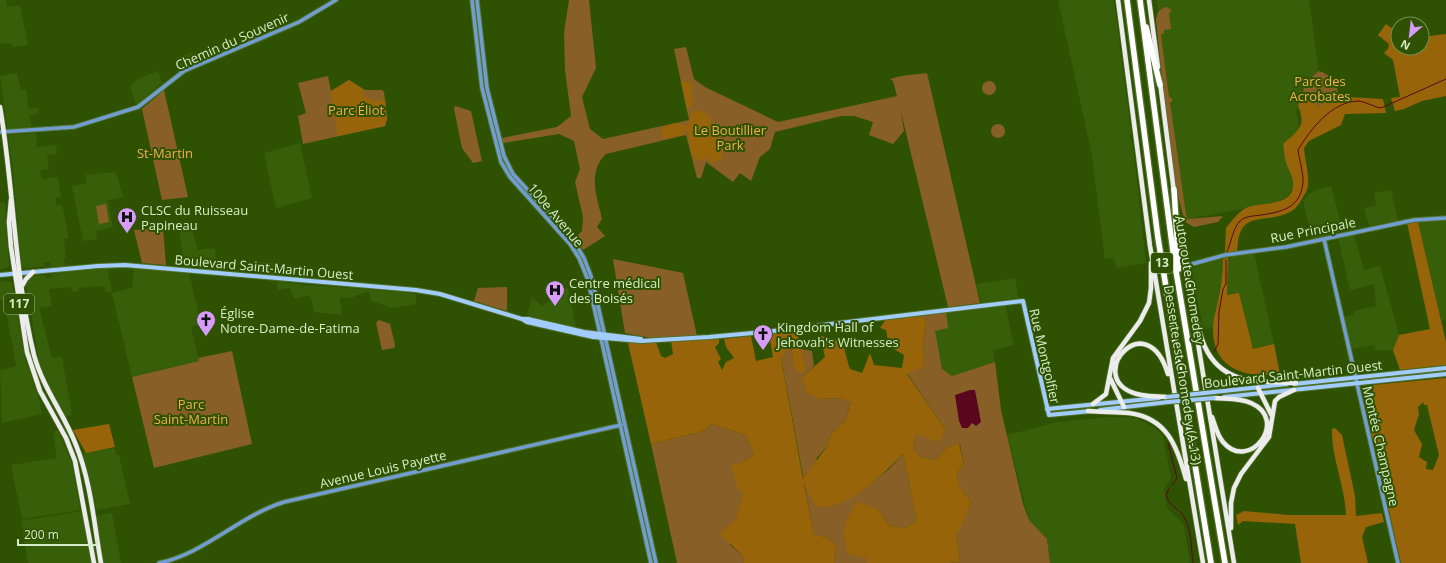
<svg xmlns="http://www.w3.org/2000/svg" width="1446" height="563" viewBox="0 0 1446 563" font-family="'Open Sans',sans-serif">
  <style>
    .built { fill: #375e08 }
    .green { fill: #886027 }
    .forest { fill: #986409; fill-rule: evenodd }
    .water { fill: #5a071e }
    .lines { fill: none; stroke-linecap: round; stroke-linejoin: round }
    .stream { stroke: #5a071e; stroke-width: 1 }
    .tertiary-casing { stroke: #507129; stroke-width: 5.5 }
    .secondary-casing { stroke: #507129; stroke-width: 6 }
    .primary-casing { stroke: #507129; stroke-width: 6 }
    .motorway-casing { stroke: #507129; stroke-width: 8 }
    .tertiary { stroke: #719dd1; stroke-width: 3.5 }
    .secondary { stroke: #a2ccfd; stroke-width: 4 }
    .primary { stroke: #ececec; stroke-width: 4.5 }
    .motorway { stroke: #fff; stroke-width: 5.5 }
    .secondary-bridge-casing { stroke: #507129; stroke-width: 6; stroke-linecap: butt }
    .secondary-bridge { stroke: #a2ccfd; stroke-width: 4 }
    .labels { text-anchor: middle; stroke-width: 4; stroke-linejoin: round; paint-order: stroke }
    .shield { fill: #2e5202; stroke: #a4be8c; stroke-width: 1 }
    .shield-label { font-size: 12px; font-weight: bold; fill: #d6ecc7 }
    .street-label { font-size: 13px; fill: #d6ecc7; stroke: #2e5202 }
    .park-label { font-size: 13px; fill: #f4af4e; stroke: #2e5202 }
    .poi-label { font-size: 13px; fill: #d6ecc7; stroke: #2e5202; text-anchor: start }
  </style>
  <rect width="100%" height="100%" fill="#2e5202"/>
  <path class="built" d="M0,0H6L7,7L20,5L28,45L12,47L11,43L0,44Z
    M1058,0H1114L1131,132L1129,136L1133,145L1146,263L1116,268L1114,258L1105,259L1091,151Z
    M1157,0H1309L1319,71L1304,83L1303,95L1296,111L1300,130L1283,144L1285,160L1292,174L1293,187L1287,197L1275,203L1187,219L1173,126L1170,102L1172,98H1169Z
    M193,52L195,62L178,71L176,58Z
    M158,71L162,83L136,105L130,86L137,79Z
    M17,73L21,90H26L29,109L37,108L39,114L30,115L32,129H9L7,128L0,76Z
    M36,133L37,147L56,145L57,154L47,155L49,169L40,170L42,179L58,177L61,197L56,198V205L62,204L69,238L64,239L66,258H63L66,267L51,268L50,262L44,263V266L24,268L21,266L13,169L8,135Z
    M300,143L312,198L276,208L264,153Z
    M116,172L123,197L108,200L113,227L96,231L97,239L83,241L72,186L87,183L85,175Z
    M1331,186L1343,231L1312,239L1303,201L1307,196L1315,190Z
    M1391,190L1398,221L1369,226L1364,208L1376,206L1374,193Z
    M5,202L9,267L0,270V203Z
    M1446,220V320L1441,321L1418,222Z
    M179,229L192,230L198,250L215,248L217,270L184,267Z
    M1354,234L1364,270L1380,266L1399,335L1393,350H1376L1373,345L1351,349L1344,317L1354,315V311L1376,306L1374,284L1350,290L1338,237Z
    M1254,253L1274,344L1253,349L1239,293L1227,295L1228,257Z
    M1223,259L1222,279L1213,327L1204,330L1191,272L1192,269L1203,264Z
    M262,262L276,263L275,276L248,273V264Z
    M107,268L112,291L106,292L105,287L98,286L79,288V291L72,292L71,287L49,289L52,306L39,308L52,358L62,357L72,414L66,417L51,391L39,361L26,285L32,276L45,275L46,278L52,277L51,274Z
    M134,269L189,273L201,324L191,327L199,361L132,377L112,293L132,288Z
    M1015,278L1018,298L982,303L976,284Z
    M0,281L12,282L25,359L39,399L42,414L2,423L0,370L16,366L4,300H0Z
    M277,282L302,284L303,286H309L310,285L413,293L416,294V304L393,308L371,301L369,291L351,298L340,297L342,315L314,312L310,295L294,299L290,288L278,290Z
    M568,287L576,328L527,315L532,297L542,306Z
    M1005,305L1014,345L993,350L995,362L952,376L942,369L937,346L932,314Z
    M1110,417L1135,418L1155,428L1163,436L1171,478L1164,489L1167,508L1184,525L1190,563H1050L1047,539L1029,520L1007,435L1057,422Z
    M58,430L73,466L80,510L22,519L11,465L57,458L53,432Z
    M115,448L116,455H119L130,504L96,510L83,453Z
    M82,511L91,563H28L21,521Z
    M112,513L121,563H104L96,516Z"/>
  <path class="green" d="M569,0H589L596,68L582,97L590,129L603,139L689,120L674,49L686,47L694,79L705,87L778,122L897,96L893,81L890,79L901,76L927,73L980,303L948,307L901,112L904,131L893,144L869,135L873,122L854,116H841L775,132L770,149L760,157L751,181L740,173L733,182L706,162L701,178H697L686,135L606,154C587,172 597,197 602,219L597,227L605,236L583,250L575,238L582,231L583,217L575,182L580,169L574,141L559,134L503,143L502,138L557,127L571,116L565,70L564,32Z
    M1166,7L1172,10L1169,14L1171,29L1164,30V34H1161L1169,97L1172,98V102H1170L1186,214L1188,219L1223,216L1218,222L1194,227L1185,222C1166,157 1164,87 1156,20C1157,13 1159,9 1166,7Z
    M1319,71C1329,74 1336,82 1338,92L1318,107L1303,95L1304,83Z
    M328,76L331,91L349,80L365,90H382L384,92L387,119L385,126L303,144L298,116L306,113L298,83Z
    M982 88a7 7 0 1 1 14 0a7 7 0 1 1-14 0Z
    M164,90L188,197L162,200L142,109Z
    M455,106L471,111L482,161L473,163L462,148L454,109Z
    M991 131a7 7 0 1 1 14 0a7 7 0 1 1-14 0Z
    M106,204L109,222L99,224L96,206Z
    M163,228L166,265L142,263L134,230Z
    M613,259L683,273L697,336L651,338L625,333Z
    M507,287V311L474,301L478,288Z
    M946,312L948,328L935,331L942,369L952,376L995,362L1001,410L1023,504L1029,520L1047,539L1050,563H950L960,561L956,533L971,502L959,485L957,473L964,465L960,444L946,448L935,460L920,457L913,448L916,434L945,429L907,373L925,366L923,345L926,321L923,315Z
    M379,320L390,324L395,345L394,348L382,350L376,323Z
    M791,344L793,360L806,367L801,349L812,351L814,366L802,377L821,399L840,398L851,401L845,421L831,434L828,445L816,459L862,491L889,469L903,454L917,521L905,528L890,526L878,509L867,563H834L836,546L827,537L814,535L781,357Z
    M232,351L252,444L154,468L132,377L199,361L198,358Z
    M711,424L746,435L754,455L743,462V493L730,545L743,556L744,563H677L651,444L704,431Z"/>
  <path class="forest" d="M1386,24L1398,33V48H1422V37L1446,34V96L1422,101L1404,109L1395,111L1391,98L1400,97L1393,60L1384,53L1388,49L1389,44L1378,35Z
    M349,80L364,90L363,96L375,101L385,99L387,119L385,126L338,136L331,91Z
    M681,81L691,82L693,85L691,95L694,103L687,110Z
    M1338,92L1344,99L1348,97L1383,99L1386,113L1345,114L1341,125L1309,141L1304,148C1305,160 1309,173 1308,185C1308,190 1304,195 1302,199C1289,225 1257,213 1245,225C1238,232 1238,242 1237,251L1225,253L1226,228C1231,222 1238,212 1246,208C1259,201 1291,208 1293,186C1294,175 1287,169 1285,159C1284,154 1284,149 1283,144C1298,131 1307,126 1298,106L1303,95L1318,107Z
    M692,111H703L711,118L710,128C722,140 723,141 723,158L712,163L707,158L697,161L693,158L687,131L683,135L664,139L661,134L662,127L676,123L688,126Z
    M1418,222L1446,342V365L1400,370L1393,350L1399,335L1430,329L1407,223Z
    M1228,257L1227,295L1239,293L1253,349L1274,344L1280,374C1246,378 1213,370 1213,329C1213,320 1216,310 1218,301C1221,287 1223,274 1223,259Z
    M923,315L926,321L923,345L925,366L907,374L945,429L940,442L916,434L913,448L920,457L935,460L946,448L959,443L964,465L957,473L959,485L971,502L960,529L956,533L960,561L950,563H867V558L848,554C841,532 844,521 857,502L878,509L890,526L905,528L917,521L903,454C886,471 858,499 835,505C829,507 822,506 816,507L804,483L814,535L827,537L836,546L834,563H744L743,556L720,534L736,519L743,493L738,489L731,465L743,462L754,455L746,435L711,424L704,431L651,444L628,343L656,342L661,356L665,358L673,354L671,341L719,339V343L715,347L721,359L718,362L722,370L726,362L734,358L726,347L724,339L751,336L756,361L773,357L769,334L797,331L806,367L803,373L797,372L793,360L791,344L781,358L803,479L828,445L831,434L845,421L851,402L840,398L821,399L806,392L802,377L825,357L820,336C848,340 842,345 850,369L862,373L870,353L874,365L902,368L904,355L889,346L886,330L880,328L886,319Z
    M1446,378V563H1401L1364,403L1373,394V385ZM1423,402L1424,405H1427L1439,455L1433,470L1426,469L1427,462L1419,457L1422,444L1414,430L1419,414L1418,407Z
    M109,424L115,447L86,453L73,430Z
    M1335,428L1342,435L1355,496L1356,516L1382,513L1384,522L1366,527L1362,537L1368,563H1301L1295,524L1243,521L1238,525L1236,515L1244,511L1289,515H1346C1345,485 1331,457 1332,429Z"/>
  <path class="water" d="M970,390H975L981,422L976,426L972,423L968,428H962L959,421L955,395Z"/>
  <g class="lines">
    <path class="stream" d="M1227,252C1231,243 1233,228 1240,221C1245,216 1254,216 1261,215C1282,212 1300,208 1303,183C1304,175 1299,159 1298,150C1310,130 1331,102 1358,101C1364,101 1374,107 1381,108L1446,79
      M1214,352L1218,344L1219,312L1223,289L1226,284V260
      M1168,443L1177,478L1172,485
      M1169,488L1166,496C1171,508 1179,508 1184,517C1192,529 1191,549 1193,563"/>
    <g class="tertiary-casing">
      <path id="tertiary" d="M472,0L482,88L501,162L510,177L570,244L579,258L588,280L651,563
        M477,0L487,88L504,156L513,174L559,224L576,245L584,258L592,279L656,563
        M0,132L74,127L138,107L184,71L299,22L336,0
        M1324,239L1398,563
        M1185,266L1225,255L1286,247L1414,220L1446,218
        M159,563C204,554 239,516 284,502L621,425"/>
    </g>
    <g class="secondary-casing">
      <path id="secondary" d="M0,275L98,266L125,265L416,290L440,294L522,319L527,322L593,337L641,341L709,337L765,332L1023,301L1049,415L1091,411
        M522,319H528L584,332L641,339
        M1294,384L1446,368
        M1214,392L1287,384
        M1224,397L1446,374
        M1047,409L1159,398
        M1100,410L1168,402"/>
    </g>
    <g class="primary-casing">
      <path id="primary" d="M1118,0L1150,246L1203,563
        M1149,0L1158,67
        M1160,82L1174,192
        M0,107C14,189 14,273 34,355C43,388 64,414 76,445C91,482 94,524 101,563
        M11,200L9,222L11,247L27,352L40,391L66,438L75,461L94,563
        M1178,221L1234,563
        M22,286L26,279L33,272
        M1196,317C1199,327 1200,337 1205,347C1223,386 1260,381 1296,383
        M1110,378L1124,407
        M1258,388L1272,416
        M1167,397C1156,396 1141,397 1131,392C1087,373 1147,305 1168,374
        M1093,404L1106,394L1113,358L1140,321L1149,303L1151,288V263
        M1088,411C1102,412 1116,412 1129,413C1167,418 1177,446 1186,479
        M1212,417C1215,425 1217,435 1223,442C1249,473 1290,420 1251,403C1241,398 1226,399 1214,398
        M1231,528V503L1234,488L1241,474L1269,437L1275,401L1279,397L1294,390"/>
    </g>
    <g class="motorway-casing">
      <path id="motorway" d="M1127,0L1158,238L1211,563
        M1140,0L1174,259L1225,563
        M1146,27L1160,85
        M1174,189L1179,269"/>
    </g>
    <use href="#tertiary" class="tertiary"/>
    <use href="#secondary" class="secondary"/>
    <use href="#primary" class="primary"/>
    <use href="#motorway" class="motorway"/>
    <g class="secondary-bridge-casing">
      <path id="secondary-bridge" d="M1167,397L1214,392
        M1168,402L1214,398"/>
    </g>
    <use href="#secondary-bridge" class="secondary-bridge"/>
  </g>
  <defs>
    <g id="hospital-pin" transform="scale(1)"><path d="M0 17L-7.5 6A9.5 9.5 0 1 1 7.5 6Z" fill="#d79bf9" stroke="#2e5202"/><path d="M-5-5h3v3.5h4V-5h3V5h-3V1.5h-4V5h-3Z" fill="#111"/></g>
    <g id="church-pin" transform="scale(1)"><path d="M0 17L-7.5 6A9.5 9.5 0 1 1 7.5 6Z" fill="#d79bf9" stroke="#2e5202"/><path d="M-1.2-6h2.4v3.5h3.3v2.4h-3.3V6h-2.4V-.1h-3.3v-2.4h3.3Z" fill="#111"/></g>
  </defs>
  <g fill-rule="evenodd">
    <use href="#hospital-pin" x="127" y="217"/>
    <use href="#hospital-pin" x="555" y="290"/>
    <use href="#church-pin" x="206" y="320"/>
    <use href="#church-pin" x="763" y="334"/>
  </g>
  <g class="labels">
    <g class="shield">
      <rect x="1151" y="253" width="22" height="20" rx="3"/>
      <rect x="4" y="294" width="30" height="20" rx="3"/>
    </g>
    <g class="shield-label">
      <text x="1162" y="267">13</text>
      <text x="19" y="308">117</text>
    </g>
    <g class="street-label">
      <text transform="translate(232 41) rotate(-24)" y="5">Chemin du Souvenir</text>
      <text transform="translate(556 215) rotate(50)" y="5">100e Avenue</text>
      <text transform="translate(1313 230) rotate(-11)" y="5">Rue Principale</text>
      <text transform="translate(264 267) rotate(5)" y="5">Boulevard Saint-Martin Ouest</text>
      <text transform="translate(1190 280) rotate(81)" y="5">Autoroute Chomedey</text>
      <text transform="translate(1045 356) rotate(77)" y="5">Rue Montgolfier</text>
      <text transform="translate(1293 374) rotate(-6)" y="5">Boulevard Saint-Martin Ouest</text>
      <text transform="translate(1183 375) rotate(81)" y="5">Desserte est Chomedey (A-13)</text>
      <text transform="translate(1381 446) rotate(77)" y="5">Montée Champagne</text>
      <text transform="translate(383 469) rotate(-13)" y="5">Avenue Louis Payette</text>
    </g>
    <g class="park-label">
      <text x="1320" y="86">Parc des<tspan x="1320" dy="15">Acrobates</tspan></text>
      <text x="356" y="115">Parc Éliot</text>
      <text x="730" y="135">Le Boutillier<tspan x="730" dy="15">Park</tspan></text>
      <text x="165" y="158">St-Martin</text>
      <text x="191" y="409">Parc<tspan x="191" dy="15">Saint-Martin</tspan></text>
    </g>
    <g class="poi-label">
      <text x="141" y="215">CLSC du Ruisseau<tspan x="141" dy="15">Papineau</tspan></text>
      <text x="569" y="288">Centre médical<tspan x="569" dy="15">des Boisés</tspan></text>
      <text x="220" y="318">Église<tspan x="220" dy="15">Notre-Dame-de-Fatima</tspan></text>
      <text x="777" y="332">Kingdom Hall of<tspan x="777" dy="15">Jehovah's Witnesses</tspan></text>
    </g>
  </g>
  <g transform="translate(1410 36) rotate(208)"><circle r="19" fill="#2e5202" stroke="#719051"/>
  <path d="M0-3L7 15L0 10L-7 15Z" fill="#d79bf9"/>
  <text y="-6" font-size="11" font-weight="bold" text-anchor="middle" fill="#d6ecc7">N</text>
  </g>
  <path d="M18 539v6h79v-6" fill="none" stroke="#d6ecc7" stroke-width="2"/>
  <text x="24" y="539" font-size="12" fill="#d6ecc7" stroke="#2e5202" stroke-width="3" paint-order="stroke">200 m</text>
</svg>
